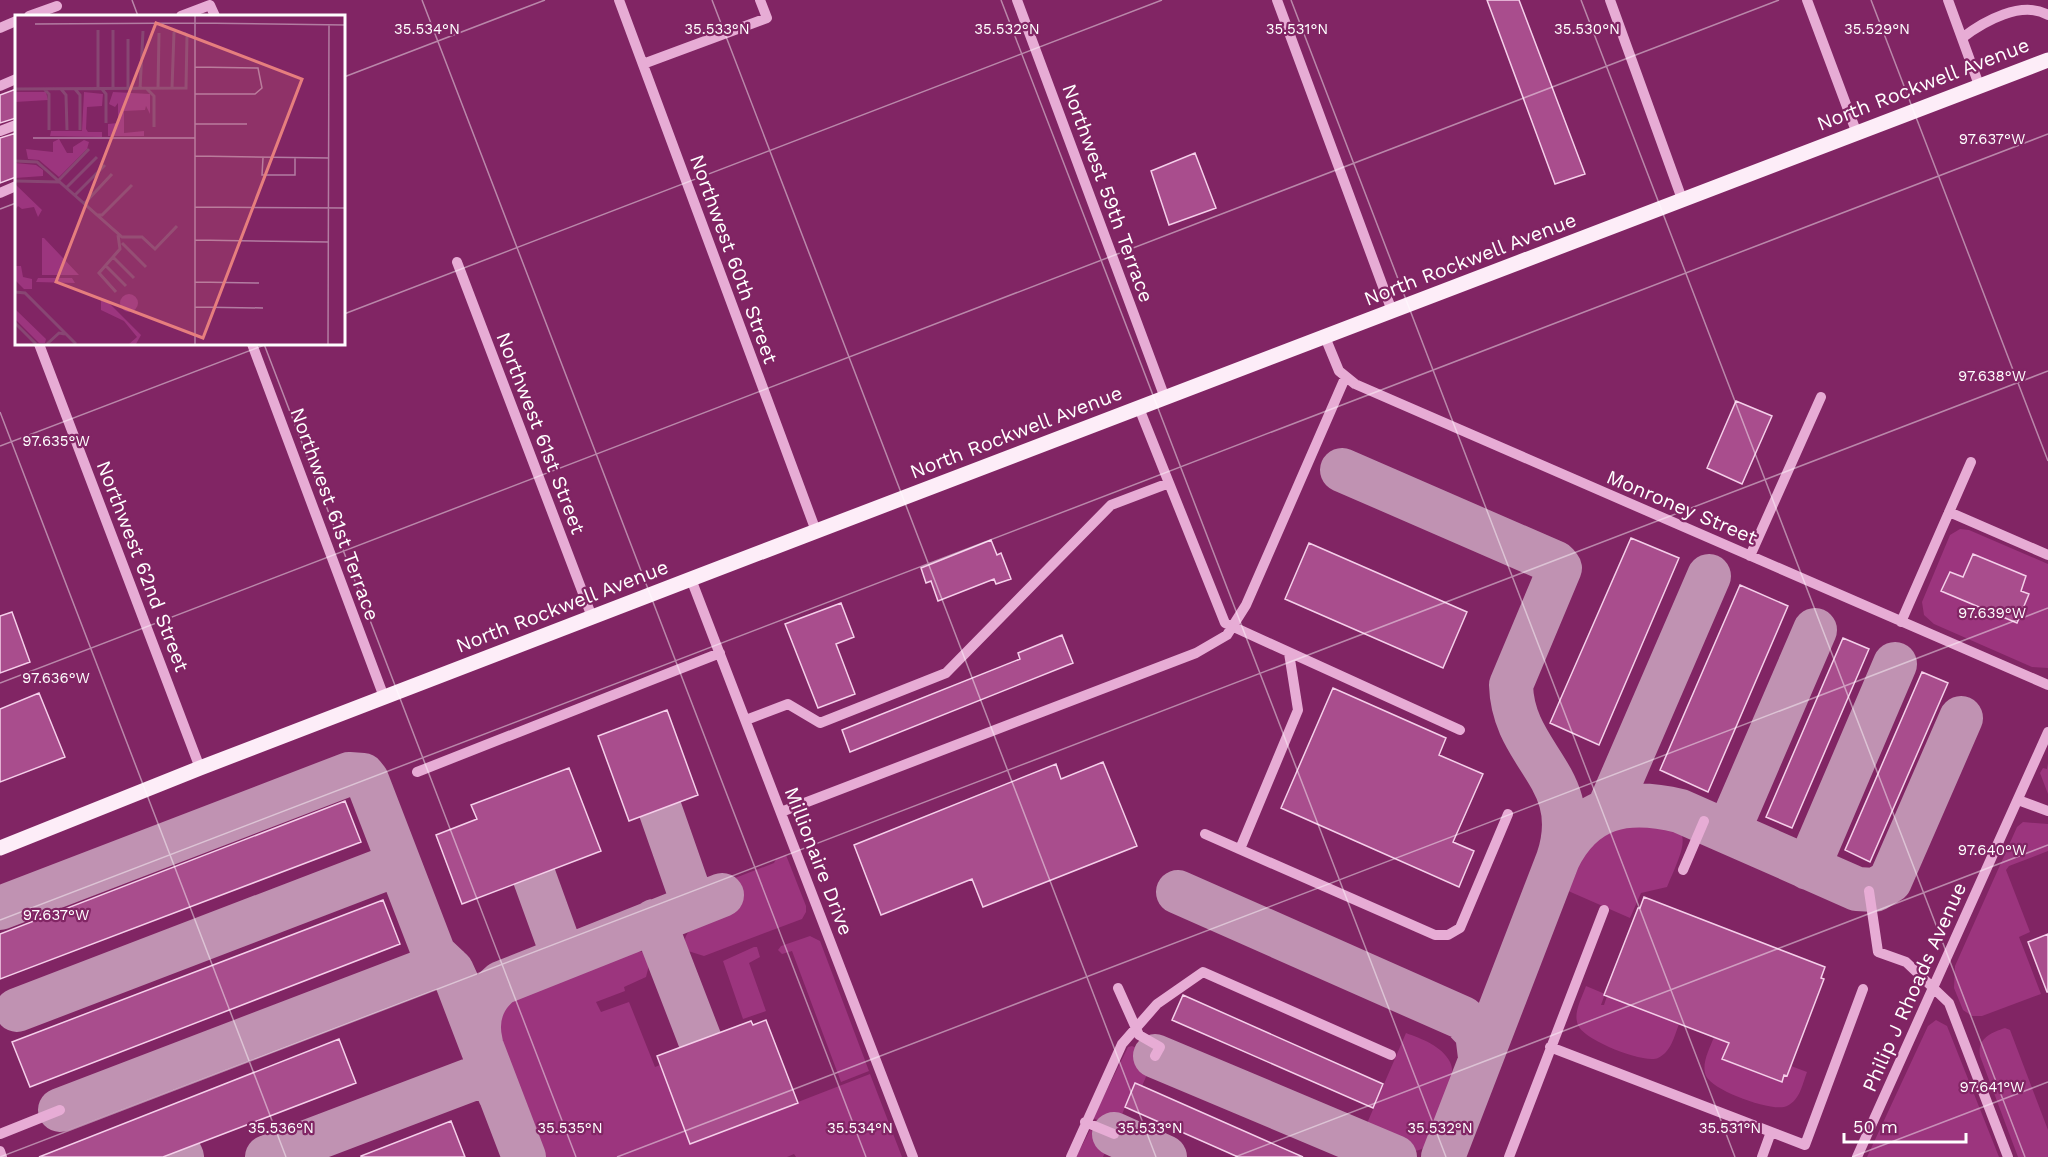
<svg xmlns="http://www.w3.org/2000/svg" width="2048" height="1157" viewBox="0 0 2048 1157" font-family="'Work Sans',sans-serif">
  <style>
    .green { fill: #9c357e }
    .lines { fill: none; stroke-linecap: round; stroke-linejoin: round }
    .taxiway { stroke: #c092b2; stroke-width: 44 }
    .building { fill: #a94d8d; stroke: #f5cfea; stroke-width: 1.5 }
    .minor { stroke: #e7acd5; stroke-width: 10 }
    .major { stroke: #fdedf8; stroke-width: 15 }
    .ticks { fill: none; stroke: #fff; stroke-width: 1.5; stroke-opacity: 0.45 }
    .labels { text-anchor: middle; stroke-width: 4.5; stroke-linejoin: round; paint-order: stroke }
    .street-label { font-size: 20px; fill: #fff; stroke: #812564 }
    .inset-river { fill: none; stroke: #884673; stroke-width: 3 }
    .inset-road { fill: none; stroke: #b37ca2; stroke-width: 1.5 }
    .view { fill: #e67e7e; fill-opacity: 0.15; stroke: #e67e7e; stroke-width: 3 }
    .inset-edge { fill: none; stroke: #fff; stroke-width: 3 }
    .ticks-label { font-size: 15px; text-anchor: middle; fill: #fff; stroke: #812564; stroke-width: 4.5; stroke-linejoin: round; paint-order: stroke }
  </style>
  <rect width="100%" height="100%" fill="#812564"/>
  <path class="green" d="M1960,529L1969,530L2048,564V668L2032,667L1934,624L1924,615L1922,602L1950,535Z
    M2048,763V794L2040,773L2043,768L2047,769Z
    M1632,820C1699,820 1687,840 1667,887L1641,893L1630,918L1566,890C1582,853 1586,829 1632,820Z
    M2023,822L2048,824V851L2009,866L2006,870L2030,932L2019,937L2041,994L1982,1016H1972L1963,1010L1954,988L1955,966L2017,827Z
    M786,855L806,906V912L802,919L704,956L688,951C674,927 712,920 728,913L717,885L774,863L776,859Z
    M810,936L820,941L869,1071L841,1082L792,951L782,954L778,950L781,946Z
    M754,947H757L760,957L749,963L766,1011L743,1019L723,961Z
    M632,950L643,952L650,961L646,977L624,987L625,991L596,1002L601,1012L629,1002L655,1067L660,1065L690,1144L870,1074L902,1157H796L794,1154L787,1157H543L500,1043C502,1031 497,1022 505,1008C519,986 604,960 632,950Z
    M1586,986L1605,994L1601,1005H1604L1607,996L1679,1024C1674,1037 1671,1052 1658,1058C1644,1064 1583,1040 1578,1025C1573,1013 1581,1000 1586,986Z
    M1936,1020L1947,1026L1999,1157H1867L1928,1026Z
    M2005,1028L2010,1030L2048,1130V1157H2018L1980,1056C1977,1038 1991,1033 2005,1028Z
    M1406,1033C1422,1039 1442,1046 1450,1062C1460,1081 1438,1150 1415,1151C1400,1152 1381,1139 1367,1133L1365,1128Z
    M1714,1037L1729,1043L1723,1060L1781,1082L1791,1066L1807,1072C1802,1085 1800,1100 1787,1106C1774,1113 1713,1091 1706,1076C1701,1064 1709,1050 1714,1037Z
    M1132,1046L1155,1056L1142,1086L1135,1083L1116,1129L1093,1118L1128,1047Z
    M1090,1130L1112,1138L1103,1157H1076Z"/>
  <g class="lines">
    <path class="taxiway" d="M1342,470L1556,563L1560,568L1511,685C1513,758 1585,777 1558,859L1443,1157
      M660,809L694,906
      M1608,810L1709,576
      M1728,832L1815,630
      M1558,859C1584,806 1626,798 1680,811L1857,889L1875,890L1890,881L1961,718
      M1808,868L1895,664
      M534,876L563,956
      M1178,892L1463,1018L1477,1033L1480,1057
      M0,908L349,774L363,775L367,780L434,954L452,971L457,982L524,1157
      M654,921L700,1040
      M17,1010L385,869L394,867L402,872
      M481,1043C475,1019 482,998 501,983L722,895
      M1155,1056L1395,1157
      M60,1110L434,967H448
      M1114,1134L1165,1157
      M179,1151L182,1157
      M267,1157L475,1078C489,1075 495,1083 500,1095"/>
  </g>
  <path class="building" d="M1487,0H1519L1585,174L1555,184Z
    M16,89V118L0,123V95Z
    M16,133V177L0,183V138Z
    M1195,153L1216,208L1169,225L1151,171Z
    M1736,401L1772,416L1742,484L1707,468Z
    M1631,538L1679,558L1599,745L1550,723Z
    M991,540L997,555L1001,553L1011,579L996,584L994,579L938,601L931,581L926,583L921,568Z
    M1309,543L1467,612L1443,668L1285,599Z
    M1973,554L2026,576L2021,591L2029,594L2017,623L1941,591L1950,572L1963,577Z
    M1740,585L1788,606L1708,792L1660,770Z
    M841,603L854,637L836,644L855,694L818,708L785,624Z
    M12,612L30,662L0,673V616Z
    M1062,635L1073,663L850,752L842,730L1020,659L1018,653Z
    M1843,638L1869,649L1792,828L1766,817Z
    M1922,672L1948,683L1870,862L1845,850Z
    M1333,688L1446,738L1439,755L1483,774L1453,842L1474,851L1459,887L1281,808Z
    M39,693L65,757L0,782V709Z
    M667,710L698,795L629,821L598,736Z
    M1103,762L1137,846L983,907L972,879L881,915L854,845L1056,764L1061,779Z
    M569,768L601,851L462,904L436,835L477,819L471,805Z
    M345,801L361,842L0,979V934Z
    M1644,897L1825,967L1821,978L1824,979L1787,1076L1784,1075L1782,1082L1722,1059L1729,1043L1604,995L1638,908H1640Z
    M383,900L400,944L30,1087L12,1042Z
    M2048,934V992H2047L2028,942Z
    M1183,995L1383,1084L1373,1108L1172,1020Z
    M766,1020L798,1103L690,1144L657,1056L751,1021L753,1025Z
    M339,1039L356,1083L163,1157H39Z
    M1135,1083L1142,1086L1303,1157H1238L1125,1107Z
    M451,1121L465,1157H361V1156Z"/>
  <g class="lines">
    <path class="minor" d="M619,0L816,531
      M1017,0L1165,398
      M1277,0L1392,311
      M1610,0L1682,199
      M1807,0L1856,131
      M1948,0L1979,85
      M29,16L57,6
      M181,16L210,5L215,16
      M0,28L16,21
      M1962,38C1984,21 2022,0 2048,15
      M643,64L767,18L760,0
      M0,86L16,79
      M0,131L16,125
      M0,193L16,186
      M457,262L592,617
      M1325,337L1339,371L1355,384L2048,685
      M39,344L200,768
      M252,344L384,697
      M1139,408L1225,623L1460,730
      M1949,512L2048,555
      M1750,556L1821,397
      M691,579L913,1157
      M1901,622L1971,462
      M746,720L788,704L820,723L946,673L1111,505L1169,483
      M417,772L720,653
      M2018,800L2048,811
      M781,812L1196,653L1227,635L1246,605L1345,378
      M1205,834L1435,935H1448L1460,928L1508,814
      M1240,849L1298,710L1289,653
      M1683,870L1704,821
      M1869,891L1878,952L1906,962L1949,1003L2008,1157
      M1118,988L1139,1035L1160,1047L1155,1056
      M1550,1047L1805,1145L1863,989
      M1085,1122L1114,1134
      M0,1134L60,1110
      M0,1151L2,1157
      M1071,1157L1122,1044L1157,1004L1203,972L1391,1055
      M1509,1157L1604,910
      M1762,1157L1771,1132
      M1857,1157L2048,732"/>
    <path class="major" d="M0,848L200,768L691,579L2048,60"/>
  </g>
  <path class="ticks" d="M132,0L138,16M422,0L866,1157M712,0L1156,1157M1001,0L1446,1157M1291,0L1735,1157M1581,0L2025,1157M1871,0L2048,461M344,77L545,0M0,209L16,203M344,314L1162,0M264,344L576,1157M0,412L286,1157M0,446L267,344M0,683L1779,0M0,920L2048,134M0,1157L2048,371M617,1157L2048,608M1235,1157L2048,845M1852,1157L2048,1082"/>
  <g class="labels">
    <g class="street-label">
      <text transform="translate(1923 84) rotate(-21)" y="7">North Rockwell Avenue</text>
      <text transform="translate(1108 193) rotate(70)" y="7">Northwest 59th Terrace</text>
      <text transform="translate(734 259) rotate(70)" y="7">Northwest 60th Street</text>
      <text transform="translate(1470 259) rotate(-21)" y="7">North Rockwell Avenue</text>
      <text transform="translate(1016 432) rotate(-21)" y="7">North Rockwell Avenue</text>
      <text transform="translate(541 433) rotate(69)" y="7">Northwest 61st Street</text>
      <text transform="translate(1682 507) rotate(23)" y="7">Monroney Street</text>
      <text transform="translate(335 514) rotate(70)" y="7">Northwest 61st Terrace</text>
      <text transform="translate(143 566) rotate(69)" y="7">Northwest 62nd Street</text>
      <text transform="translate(562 606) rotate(-21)" y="7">North Rockwell Avenue</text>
      <text transform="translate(819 861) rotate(69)" y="7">Millionaire Drive</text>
      <text transform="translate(1914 987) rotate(-66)" y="7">Philip J Rhoads Avenue</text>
    </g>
  </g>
  <g transform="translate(15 15)">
    <rect width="330" height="330" fill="#812564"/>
    <path d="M0,77H31L33,85L0,87ZM69,77L88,79L87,91L72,92L71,114L73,117H87V122L35,121L36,116H67ZM98,77L135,79V99L131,91L130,95L109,96V118L129,116V121H93V109L103,108V88L100,92L94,89ZM44,124L52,138H58V132L69,125L74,127L72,134L44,162L24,145L13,144L11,134L38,137V127ZM0,148L21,150L28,155V161L0,163ZM0,169L27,195L23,202L19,192L7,194L3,191L0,195ZM27,223H29L64,260H27ZM0,251H6L8,262L17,264V274H9L0,265ZM23,263H57L60,268L21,267ZM105 288a9 9 0 1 1 18 0a9 9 0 1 1-18 0ZM90,284L126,320L121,329H114L122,322L109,306L86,295V286ZM0,294L31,324L30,328H24L0,304Z" fill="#9c357e"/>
    <path class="inset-river" d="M113,24V74M157,73L159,17M0,74L171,73L172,20L169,18M29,74L34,79V115M46,74L51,80L52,115M60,74L65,80V115M83,74V15M87,74L91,79V108M98,74V15M125,74L128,16M132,74L139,81V112M143,74L144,18M0,146L22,147L107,222H127L140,234L162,211M0,166L45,167M43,166L74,134M51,173L82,142M60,180L90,150M69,189L97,159M82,200H87L117,170M107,228L131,252M98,242L119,263M90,250L111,271M0,277L10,278L61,329M101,277L84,258L105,234L103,220M0,308L21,329M32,329L44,318L50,319"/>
    <path class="inset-road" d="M180,1V329M180,8L330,10M20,9L180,8M180,52L243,53L247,73L240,79H180M180,109H232M18,123H180M180,141L314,143M248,143L247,160H280V142M180,192L330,193M180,225L313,227M180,267L244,268M180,292L248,293M313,329L314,10"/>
    <path class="view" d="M141,8L287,64L188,323L41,267Z"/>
    <rect width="330" height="330" class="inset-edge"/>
  </g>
  <g class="ticks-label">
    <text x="1297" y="34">35.531°N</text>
    <text x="1587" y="34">35.530°N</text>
    <text x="1877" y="34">35.529°N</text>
    <text x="427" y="34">35.534°N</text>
    <text x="717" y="34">35.533°N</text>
    <text x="1007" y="34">35.532°N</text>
    <text x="1992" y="144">97.637°W</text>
    <text x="1992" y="381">97.638°W</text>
    <text x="56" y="446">97.635°W</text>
    <text x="1992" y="618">97.639°W</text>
    <text x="56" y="683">97.636°W</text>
    <text x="1992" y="855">97.640°W</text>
    <text x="56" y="920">97.637°W</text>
    <text x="1992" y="1092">97.641°W</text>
    <text x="281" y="1133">35.536°N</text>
    <text x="570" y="1133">35.535°N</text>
    <text x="860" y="1133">35.534°N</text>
    <text x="1150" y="1133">35.533°N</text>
    <text x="1440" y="1133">35.532°N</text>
    <text x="1730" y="1133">35.531°N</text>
  </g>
  <path d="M1844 1133v9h122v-9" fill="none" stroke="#ffffff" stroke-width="3"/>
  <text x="1853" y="1133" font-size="18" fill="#ffffff" stroke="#812564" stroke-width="4.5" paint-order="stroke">50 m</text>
</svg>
